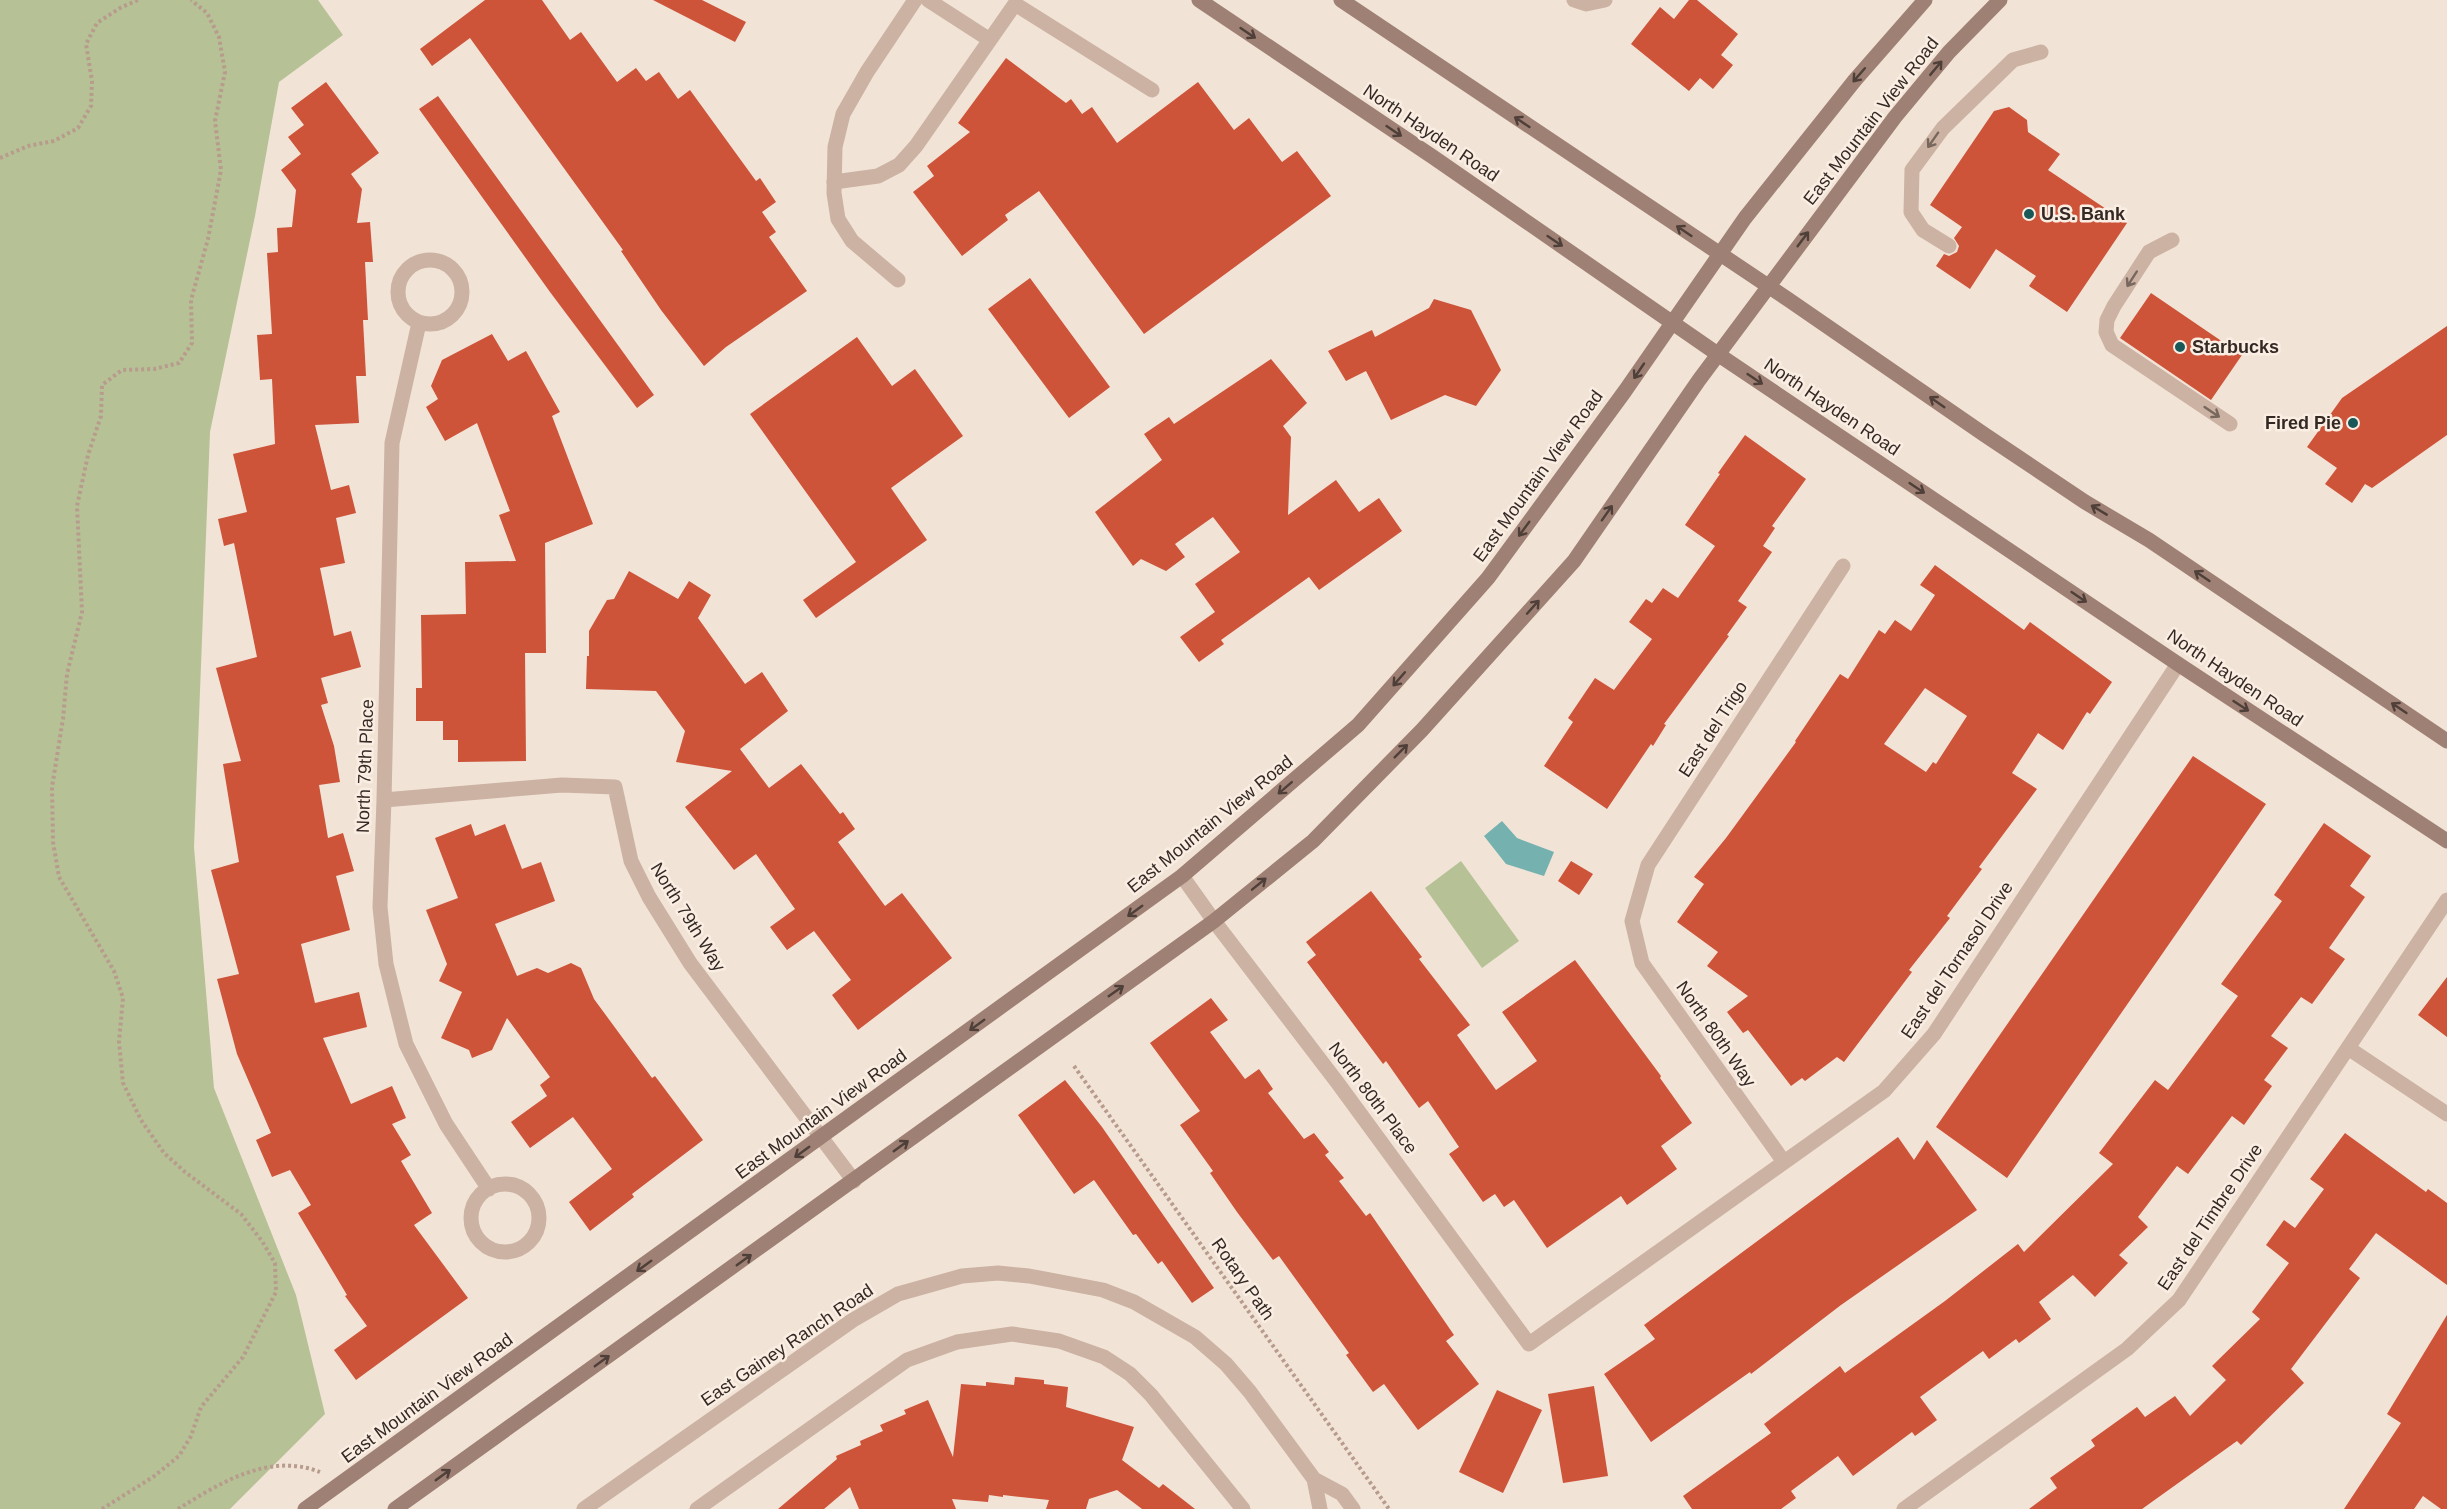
<svg xmlns="http://www.w3.org/2000/svg" width="2447" height="1509" viewBox="0 0 2447 1509" font-family="Arial,sans-serif">
  <style>
    .green { fill: #b6c296 }
    .water { fill: #74b1af }
    .building { fill: #cd5339; fill-rule: evenodd }
    .lines { fill: none; stroke-linecap: round; stroke-linejoin: round }
    .path { stroke: #b79b8c; stroke-width: 4; stroke-dasharray: 3 3; stroke-linecap: butt }
    .service { stroke: #cbb2a2; stroke-width: 15 }
    .minor { stroke: #cbb2a2; stroke-width: 15 }
    .secondary { stroke: #9e8074; stroke-width: 15 }
    .oneway { stroke: #4f3f39 }
    .oneway2 { stroke: #78675d }
    .poi-dot { fill: #185858; stroke: #faeee3; stroke-width: 2 }
    .labels { text-anchor: middle; stroke-width: 5; stroke-linejoin: round; paint-order: stroke }
    .street-label { font-size: 18px; fill: #352925; stroke: #faeee3 }
    .poi-label { font-size: 18px; font-weight: bold; fill: #352925; stroke: #faeee3; text-anchor: start }
  </style>
  <rect width="100%" height="100%" fill="#f2e3d7"/>
  <path class="green" d="M0,0H318L343,35L279,82L255,216L210,432L194,847L214,1088L296,1295L325,1414L230,1509H0Z
    M1461,861L1519,941L1482,968L1425,888Z"/>
  <path class="water" d="M1502,821L1517,838L1554,852L1544,876L1506,864L1484,836Z"/>
  <path class="building" d="M485,0H542L570,40L581,32L617,82L636,68L646,81L659,72L678,99L690,90L756,181L760,178L776,202L762,212L776,232L769,237L807,291L726,347L704,366L661,310L621,251L623,250L470,38L432,66L420,49Z
    M653,0H702L746,22L735,42Z
    M1689,0H1697L1738,34L1721,55L1733,65L1713,89L1700,78L1689,91L1631,44L1660,7L1674,19Z
    M1006,58L1066,103L1071,99L1082,114L1092,107L1117,143L1198,82L1234,130L1249,118L1282,162L1297,151L1331,196L1144,334L1039,191L1005,215L1008,220L962,256L913,192L934,176L927,166L970,132L958,123Z
    M326,82L379,153L351,174L362,189L357,223L370,222L373,262H365L368,320H363L366,376H356L359,423L315,425L331,490L349,485L356,513L336,518L345,563L320,568L334,636L351,631L361,667L321,678L328,703L321,705L334,746L340,782L319,785L328,838L343,833L354,871L336,876L350,930L301,944L315,1003L359,992L367,1027L323,1038L351,1104L392,1086L406,1118L392,1124L411,1155L401,1161L432,1213L414,1225L468,1298L356,1380L334,1350L367,1326L345,1296L347,1295L298,1213L311,1205L290,1170L272,1177L256,1140L271,1133L237,1054L217,979L239,974L211,870L239,862L223,764L241,761L216,668L257,657L234,543L224,546L218,519L247,512L233,454L275,444L272,379L260,380L257,335L272,334L267,253L278,252L277,228L292,227L296,190L281,170L301,154L288,137L304,125L291,108Z
    M438,96L654,395L637,408L550,292L419,109Z
    M2009,107L2027,120L2028,132L2060,154L2048,170L2127,223L2067,312L2029,286L2036,276L1996,249L1970,289L1936,266L1944,254L1949,256L1957,252L1959,246L1954,238L1962,227L1930,205L1994,111Z
    M1030,278L1110,387L1069,418L988,309Z
    M2151,293L2242,355L2211,400L2120,338Z
    M1434,299L1471,310L1501,370L1476,406L1445,395L1391,420L1366,371L1346,381L1328,351L1372,330L1375,337L1429,308Z
    M2447,326V435L2372,488L2365,484L2352,503L2325,484L2337,468L2307,447L2342,398Z
    M492,334L508,361L526,351L560,412L552,416L593,524L545,543L546,653H525L526,761L458,762V740H443V721H416V688H422L421,615L466,614L465,562L516,561L499,515L510,511L477,423L445,441L426,407L438,399L431,386L442,360Z
    M857,337L892,386L915,369L963,436L891,488L927,540L816,618L803,600L856,562L750,414Z
    M1271,359L1307,403L1283,426L1291,437L1288,515L1336,480L1359,512L1379,498L1402,531L1319,590L1309,577L1221,640L1224,644L1199,662L1180,637L1215,612L1195,584L1240,552L1213,517L1175,544L1185,557L1166,571L1141,559L1133,566L1095,512L1162,460L1144,434L1169,417L1174,424Z
    M1745,435L1806,479L1772,526L1775,528L1763,546L1772,552L1738,601L1747,607L1727,635L1729,636L1664,724L1666,725L1653,746L1651,744L1607,809L1544,766L1573,722L1568,718L1595,678L1614,690L1652,639L1629,622L1646,599L1652,603L1663,588L1678,598L1715,546L1685,525L1720,474L1718,473Z
    M1935,565L2024,630L2030,622L2112,682L2090,714L2087,712L2063,750L2038,733L2012,773L2037,789L1979,867L1982,869L1947,916L1950,918L1909,970L1912,972L1844,1062L1837,1057L1805,1081L1802,1078L1791,1086L1748,1030L1743,1033L1727,1012L1748,996L1707,966L1718,952L1677,922L1704,884L1694,877L1726,838L1796,742L1795,741L1840,674L1848,679L1879,630L1885,634L1895,620L1911,631L1935,595L1920,585ZM1925,688L1967,716L1936,764L1933,762L1926,772L1884,744Z
    M629,571L678,599L689,581L711,595L698,618L745,684L762,672L788,711L740,749L769,788L801,764L840,814L843,812L855,829L838,842L885,906L902,893L952,958L858,1030L832,995L851,980L814,931L787,950L770,927L795,909L756,854L734,870L685,807L732,771L676,762L685,731L656,691L586,689L587,656H589V631L607,600L614,599Z
    M2193,756L2266,804L2007,1178L1936,1127Z
    M2324,823L2371,856L2350,886L2365,897L2329,948L2345,959L2312,1004L2301,997L2271,1036L2288,1048L2264,1080L2272,1086L2244,1125L2232,1116L2188,1174L2177,1166L2138,1217L2148,1227L2119,1255L2128,1263L2095,1297L2073,1275L2039,1302L2051,1319L2019,1343L2016,1339L1989,1359L1983,1351L1920,1397L1937,1420L1915,1436L1912,1432L1853,1476L1838,1456L1791,1491L1796,1498L1781,1509H1692L1683,1496L1771,1433L1764,1424L1840,1366L1845,1373L1945,1301L2018,1244L2024,1252L2113,1164L2099,1153L2155,1080L2168,1090L2238,996L2221,984L2282,901L2274,895Z
    M471,824L475,836L505,824L522,869L541,862L555,901L495,924L517,976L537,968L548,973L571,963L581,968L594,999L652,1078L655,1076L703,1140L632,1194L634,1197L590,1231L569,1202L612,1169L573,1117L530,1148L511,1122L547,1096L540,1085L550,1077L507,1018L492,1050L472,1058L469,1050L441,1038L462,992L439,981L447,964L426,910L458,898L435,838Z
    M1571,861L1593,874L1579,895L1558,881Z
    M1371,891L1422,957L1419,959L1470,1025L1457,1035L1496,1090L1537,1061L1502,1012L1575,960L1661,1076L1660,1078L1692,1123L1661,1146L1677,1169L1627,1205L1621,1196L1547,1248L1514,1200L1504,1207L1495,1194L1483,1202L1449,1154L1459,1147L1428,1101L1419,1108L1386,1061L1383,1064L1307,962L1316,955L1306,942Z
    M2447,977V1037L2418,1015Z
    M1211,998L1228,1020L1210,1032L1245,1079L1259,1069L1273,1089L1268,1093L1304,1139L1314,1133L1329,1152L1325,1155L1344,1178L1339,1181L1366,1216L1370,1213L1423,1290L1454,1335L1446,1341L1479,1384L1418,1430L1384,1384L1373,1392L1346,1355L1349,1353L1279,1256L1273,1260L1237,1212L1210,1173L1213,1171L1180,1125L1200,1111L1150,1043Z
    M1065,1080L1102,1127L1214,1288L1192,1303L1162,1261L1158,1264L1136,1234L1133,1235L1094,1180L1074,1194L1018,1115Z
    M2345,1133L2426,1192L2428,1189L2447,1203V1285L2376,1233L2349,1269L2360,1278L2291,1369L2304,1383L2241,1445L2237,1441L2142,1509H2029L2057,1488L2050,1478L2095,1446L2091,1440L2137,1407L2145,1417L2175,1396L2190,1416L2226,1380L2212,1366L2260,1319L2252,1312L2289,1263L2266,1245L2284,1220L2295,1228L2324,1189L2310,1179Z
    M1898,1137L1914,1160L1927,1140L1977,1210L1841,1305L1751,1374L1750,1372L1651,1442L1604,1374L1655,1339L1644,1325Z
    M2447,1315V1509H2441L2423,1496L2414,1509H2344L2401,1423L2387,1414Z
    M1015,1377L1044,1380V1384L1068,1387L1066,1407L1134,1427L1122,1460L1159,1488L1163,1484L1195,1509H1142L1117,1490L1089,1499L1086,1509H1046L1049,1500L1003,1495V1497L989,1495L988,1502L952,1499L956,1509H859L850,1487L824,1509H778L837,1459L836,1456L861,1445L860,1441L883,1431L880,1425L906,1414L904,1410L928,1400L953,1457L961,1384L986,1386V1382L1014,1385Z
    M1594,1386L1608,1476L1563,1483L1548,1394Z
    M1497,1390L1542,1410L1503,1493L1459,1472Z"/>
  <g class="lines">
    <path class="path" d="M0,158L28,146L54,141L78,128L91,106L92,81L86,44L97,23L120,8L138,0
      M1074,1066L1389,1509
      M102,1509L153,1477L179,1456L191,1436L201,1407L243,1357L276,1292L275,1263L262,1241L241,1214L185,1172L164,1153L141,1120L123,1083L119,1042L123,998L114,971L59,877L53,842L52,787L63,719L67,674L82,612L77,506L88,455L101,416L102,385L122,370L154,369L179,363L192,343L191,300L208,239L221,170L215,121L225,72L219,37L207,13L191,0
      M178,1509C220,1483 269,1452 320,1472"/>
    <path class="service" d="M928,0L990,40
      M834,182L878,176L899,165L916,146L1015,4L1152,90
      M2172,240L2149,252L2114,306L2107,320L2106,332L2112,345L2230,424
      M1949,246L1923,230L1911,212L1912,170L1943,128L2013,60L2041,52"/>
    <path class="minor" d="M1574,0L1586,4L1605,0
      M398 292a32 32 0 1 1 64 0a32 32 0 1 1-64 0Z
      M898,280L852,241L838,219L834,193L835,147L843,114L867,72L915,0
      M419,323L392,443L384,800L380,907L386,964L406,1044L446,1124L489,1189
      M384,800L562,785L615,787L631,861L649,897L690,963L854,1181
      M1182,876L1214,921L1337,1082L1529,1344L1884,1091L1934,1034L2178,664
      M2348,1048L2447,1114
      M1784,1162L1642,963L1632,921L1648,865L1843,566
      M471 1218a34 34 0 1 1 68 0a34 34 0 1 1-68 0Z
      M1314,1479L1342,1494L1353,1509
      M584,1509L853,1320L898,1294L962,1276L998,1273L1029,1276L1103,1290L1134,1302L1195,1337L1226,1364L1250,1392L1314,1479L1320,1509
      M697,1509L907,1360L957,1342L1012,1334L1059,1341L1104,1357L1130,1374L1151,1395L1243,1509
      M1904,1509L2127,1349L2179,1300L2447,900"/>
    <path class="secondary" d="M1199,0L1433,157L1719,355L2178,664L2447,841
      M1341,0L1789,300L1985,435L2085,502L2149,540L2447,741
      M305,1509L1182,876L1358,725L1488,578L1625,391L1745,218L1855,80L1925,0
      M395,1509L1214,921L1313,841L1422,730L1574,561L1699,380L1895,117L1949,52L2000,0"/>
  </g>
  <defs><path id="oneway-shaft" d="M-6 0H5M1.5-3L5.5 0L1.5 3" fill="none" stroke-width="1.6" stroke-linecap="round" stroke-linejoin="round" transform="scale(1.5)"/></defs>
  <g class="oneway">
    <use href="#oneway-shaft" transform="translate(1248 33) rotate(34)"/>
    <use href="#oneway-shaft" transform="translate(1936 68) rotate(-50)"/>
    <use href="#oneway-shaft" transform="translate(1859 75) rotate(131)"/>
    <use href="#oneway-shaft" transform="translate(1522 122) rotate(-146)"/>
    <use href="#oneway-shaft" transform="translate(1394 131) rotate(34)"/>
    <use href="#oneway-shaft" transform="translate(1684 231) rotate(-146)"/>
    <use href="#oneway-shaft" transform="translate(1803 239) rotate(-53)"/>
    <use href="#oneway-shaft" transform="translate(1555 241) rotate(34)"/>
    <use href="#oneway-shaft" transform="translate(1639 371) rotate(124)"/>
    <use href="#oneway-shaft" transform="translate(1755 379) rotate(34)"/>
    <use href="#oneway-shaft" transform="translate(1937 402) rotate(-145)"/>
    <use href="#oneway-shaft" transform="translate(1917 488) rotate(34)"/>
    <use href="#oneway-shaft" transform="translate(2099 510) rotate(-149)"/>
    <use href="#oneway-shaft" transform="translate(1607 513) rotate(-55)"/>
    <use href="#oneway-shaft" transform="translate(1524 529) rotate(126)"/>
    <use href="#oneway-shaft" transform="translate(2202 576) rotate(-146)"/>
    <use href="#oneway-shaft" transform="translate(2079 597) rotate(34)"/>
    <use href="#oneway-shaft" transform="translate(1533 607) rotate(-48)"/>
    <use href="#oneway-shaft" transform="translate(1399 679) rotate(131)"/>
    <use href="#oneway-shaft" transform="translate(2241 706) rotate(33)"/>
    <use href="#oneway-shaft" transform="translate(2399 708) rotate(-146)"/>
    <use href="#oneway-shaft" transform="translate(1401 751) rotate(-45)"/>
    <use href="#oneway-shaft" transform="translate(1285 788) rotate(139)"/>
    <use href="#oneway-shaft" transform="translate(1259 884) rotate(-39)"/>
    <use href="#oneway-shaft" transform="translate(1135 911) rotate(144)"/>
    <use href="#oneway-shaft" transform="translate(1116 991) rotate(-35)"/>
    <use href="#oneway-shaft" transform="translate(977 1025) rotate(144)"/>
    <use href="#oneway-shaft" transform="translate(901 1146) rotate(-36)"/>
    <use href="#oneway-shaft" transform="translate(802 1152) rotate(144)"/>
    <use href="#oneway-shaft" transform="translate(744 1260) rotate(-36)"/>
    <use href="#oneway-shaft" transform="translate(644 1266) rotate(144)"/>
    <use href="#oneway-shaft" transform="translate(602 1361) rotate(-36)"/>
    <use href="#oneway-shaft" transform="translate(443 1475) rotate(-36)"/>
  </g>
  <g class="oneway2">
    <use href="#oneway-shaft" transform="translate(1933 140) rotate(125)"/>
    <use href="#oneway-shaft" transform="translate(2132 279) rotate(123)"/>
    <use href="#oneway-shaft" transform="translate(2212 412) rotate(34)"/>
  </g>
  <g class="poi-dot">
    <circle cx="2029" cy="214" r="6"/>
    <circle cx="2180" cy="347" r="6"/>
    <circle cx="2353" cy="423" r="6"/>
  </g>
  <g class="labels">
    <g class="street-label">
      <text transform="translate(1871 121) rotate(-52)" y="6">East Mountain View Road</text>
      <text transform="translate(1431 133) rotate(34)" y="6">North Hayden Road</text>
      <text transform="translate(1832 407) rotate(34)" y="6">North Hayden Road</text>
      <text transform="translate(1538 476) rotate(-54)" y="6">East Mountain View Road</text>
      <text transform="translate(2235 678) rotate(34)" y="6">North Hayden Road</text>
      <text transform="translate(1713 729) rotate(-57)" y="6">East del Trigo</text>
      <text transform="translate(365 766) rotate(-88)" y="6">North 79th Place</text>
      <text transform="translate(1210 824) rotate(-39)" y="6">East Mountain View Road</text>
      <text transform="translate(688 917) rotate(58)" y="6">North 79th Way</text>
      <text transform="translate(1957 960) rotate(-56)" y="6">East del Tornasol Drive</text>
      <text transform="translate(1716 1034) rotate(55)" y="6">North 80th Way</text>
      <text transform="translate(1373 1098) rotate(53)" y="6">North 80th Place</text>
      <text transform="translate(821 1114) rotate(-36)" y="6">East Mountain View Road</text>
      <text transform="translate(2210 1217) rotate(-56)" y="6">East del Timbre Drive</text>
      <text transform="translate(1243 1279) rotate(55)" y="6">Rotary Path</text>
      <text transform="translate(787 1345) rotate(-34)" y="6">East Gainey Ranch Road</text>
      <text transform="translate(427 1398) rotate(-36)" y="6">East Mountain View Road</text>
    </g>
    <g class="poi-label">
      <text x="2041" y="220">U.S. Bank</text>
      <text x="2192" y="353">Starbucks</text>
      <text x="2341" y="429" text-anchor="end">Fired Pie</text>
    </g>
  </g>
</svg>
